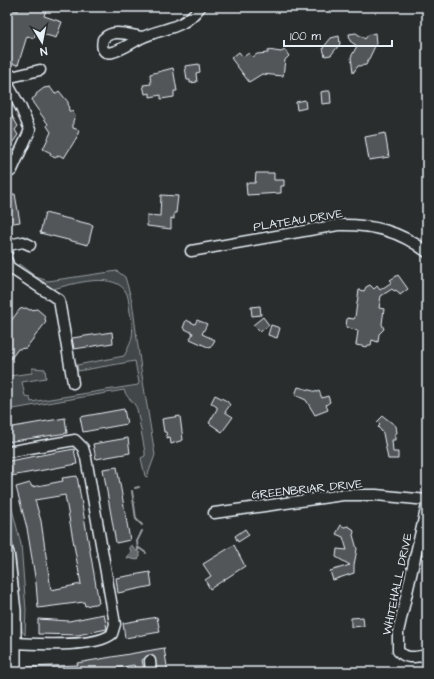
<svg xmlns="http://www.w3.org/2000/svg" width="434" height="679" viewBox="0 0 434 679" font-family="'Architects Daughter',sans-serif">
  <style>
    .green { fill: #424648; stroke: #959ca0 }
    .water { fill: #63686b; stroke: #989fa3 }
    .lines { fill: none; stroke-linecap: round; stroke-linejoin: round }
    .stream { stroke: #989fa3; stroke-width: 2 }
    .building { fill: #535759; stroke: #e8f1f8; fill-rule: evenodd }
    .minor-casing { stroke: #e8f1f8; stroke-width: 13 }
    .major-casing { stroke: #e8f1f8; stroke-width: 16 }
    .minor { stroke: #2a2d2e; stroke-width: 10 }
    .major { stroke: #2a2d2e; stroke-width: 13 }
    .labels { text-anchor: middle; stroke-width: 4; stroke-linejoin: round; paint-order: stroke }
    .street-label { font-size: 12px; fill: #e8f1f8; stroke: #2a2d2e }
  </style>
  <rect width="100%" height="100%" fill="#2a2d2e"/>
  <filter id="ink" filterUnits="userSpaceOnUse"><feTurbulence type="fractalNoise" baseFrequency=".025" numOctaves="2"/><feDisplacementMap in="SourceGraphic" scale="8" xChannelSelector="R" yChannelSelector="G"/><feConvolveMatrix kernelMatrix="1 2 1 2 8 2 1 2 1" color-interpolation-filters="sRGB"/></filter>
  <g filter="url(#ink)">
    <path class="green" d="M19,264L36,277L48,281L117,271L125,277L132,301L141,369L155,455L147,477L145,476L141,458L145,456V452L137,409C134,401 127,399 124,390L7,410V372L9,376L32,373V368L45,369L46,378L22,382L25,396L30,397L31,402L138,385L139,383L135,361L78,371L77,365L124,356C134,338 134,332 130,312C129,307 129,300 127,294C117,270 72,284 53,289L18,266Z
      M7,489L21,544L26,610L25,635L22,631L16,559L7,519Z"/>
    <path class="water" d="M132,545L134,549L140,553V557L137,560L127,558L131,551L129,547Z"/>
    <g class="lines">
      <path class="stream" d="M135,488L139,487
        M132,491L136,519L142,525
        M139,548L146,553
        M138,550L137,541L142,531"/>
    </g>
    <path class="building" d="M19,7H47L44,16L62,22L56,38L36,32L34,38L27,36L18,65L7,62V8L18,11Z
      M356,33L365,39L368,35L375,33L376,44L366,65L358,66L353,73L351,57L357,46L350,41L349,34Z
      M339,36L340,44L331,55L325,56L323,48L331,38Z
      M268,50L281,52L285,50L289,56L285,60L283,76L262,74L249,82L231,58L239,52L243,57L249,53L253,57L257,54L268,53Z
      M199,64L200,72L196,73L197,82L190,83V80H187L185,66Z
      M173,68L177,91H174V97L161,99V95L150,97V93L145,94L143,85L151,84L150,74Z
      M50,87L55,94L59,91L68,102L69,111H72L75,116L73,121V128L79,130L77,137L64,158L59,155L55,158L50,155L51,153L43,149L51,132L47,126L48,124L33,103L32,99L36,96V94L44,88Z
      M325,91H330L331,103L322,104L321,92Z
      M305,100L306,108L297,110L296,102Z
      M7,108L18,126L15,130L18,135L7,150Z
      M385,133L389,157L369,160L365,137Z
      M256,173H274V180H284V186H281V193L247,195L246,183H255Z
      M15,194L20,222L7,224V195Z
      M161,195L178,196L176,213H174V219L171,218V229L147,226V215L160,216Z
      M45,213L93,225L88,245L40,233Z
      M398,275L408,289L400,295L396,290L394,291L392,289L381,296L379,308L384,309L382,324L384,329L379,334L378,342L372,340L371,345H368L367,347L356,345L358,331L346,327L347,318L354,319L355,317L359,290L364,291L366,287L370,285L374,289L377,286L380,290L392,282L390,280Z
      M260,306L261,315L252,316L251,307Z
      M26,308L30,310L37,309L44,315L46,322L26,348L18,349L7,364V326L20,309Z
      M263,317L269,325L260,332L253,325Z
      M186,320L195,324L197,320L207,324L202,334L215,340L210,348L190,339L193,333L183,328Z
      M271,325L280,328L277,338L268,335Z
      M112,332L113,343L74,349L72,338Z
      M298,387L317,392L319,391L322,398L328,396L330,402L326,405L328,410L315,415L306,400L295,395Z
      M215,395L227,401L230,405L225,412L233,417L222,432L209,423L217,409V407L211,403Z
      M124,409L127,424L83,432L80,417Z
      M180,416L183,440L171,444L170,437L167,438L166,432H164L162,419Z
      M383,416L396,426L397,433H395V440H392L393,452H398V459H388L383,433L378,427L380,425L377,422Z
      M65,418L67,433L7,442V428Z
      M128,438L130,453L96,459L93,444Z
      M74,449L77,464L11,476L9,461Z
      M117,467L130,540L116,543L103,469Z
      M77,476L99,603L85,606L84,602L38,608L36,583L27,528L16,487L30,483L32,487L63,481L62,478ZM65,495L81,584L51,590L41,521L35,500Z
      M341,525L344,527L348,526L353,529L354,532L353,535L357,549L354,565V573L333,580L330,571L350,565L336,557L337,549L347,550L343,537L336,534Z
      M245,529L249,535L238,542L235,536Z
      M234,545L245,566L210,589L205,580L211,576L203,564Z
      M150,572L152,586L118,593L116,578Z
      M104,614L107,629L78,635L38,634V619L69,621Z
      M157,617L160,632L125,638L123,623Z
      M363,617L364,626L351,627V618Z
      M164,648L168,672H157L155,658L150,655L142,660L144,670L136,671L134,665L112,669L113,672H104V670L92,672H28V667L78,665L77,663Z"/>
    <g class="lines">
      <g class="minor-casing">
        <path id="minor" d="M142,37C129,35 113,28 103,39C97,68 132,42 141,38C163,27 182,31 200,7
          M7,78L40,70
          M7,83L21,108L30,130L12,170L7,174
          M7,251L9,245L23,242L30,245
          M191,251L338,225C372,224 400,231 427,252
          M7,261L9,267L59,300L73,383
          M7,452L75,440L83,448L86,458L115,624L112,634C95,648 37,644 15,643L7,645
          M427,505L398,632V651C407,660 415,657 427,655
          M214,513L343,495H376L427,500
          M150,661L151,672"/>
      </g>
      <g class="major-casing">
        <path id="major" d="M7,553L14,611V672"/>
      </g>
      <use href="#minor" class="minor"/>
      <use href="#major" class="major"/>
    </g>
  </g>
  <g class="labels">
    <g class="street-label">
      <text transform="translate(298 220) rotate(-9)" y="4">PLATEAU DRIVE</text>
      <text transform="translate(307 489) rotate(-6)" y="4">GREENBRIAR DRIVE</text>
      <text transform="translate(397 584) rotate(-78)" y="4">WHITEHALL DRIVE</text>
    </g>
  </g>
  <rect width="434" height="679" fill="none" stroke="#2a2d2e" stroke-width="24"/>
  <rect x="12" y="12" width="410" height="655" fill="none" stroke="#e8f1f8" stroke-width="1.5" filter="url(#ink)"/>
  <g transform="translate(42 42) rotate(170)" stroke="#2a2d2e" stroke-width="3" paint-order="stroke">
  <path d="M0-3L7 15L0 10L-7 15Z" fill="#e8f1f8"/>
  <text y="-6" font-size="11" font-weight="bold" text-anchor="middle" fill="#e8f1f8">N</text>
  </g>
  <path d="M284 40v6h108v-6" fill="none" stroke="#e8f1f8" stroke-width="2"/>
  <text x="290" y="40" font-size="12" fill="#e8f1f8" stroke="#2a2d2e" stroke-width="3" paint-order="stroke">100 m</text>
</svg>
